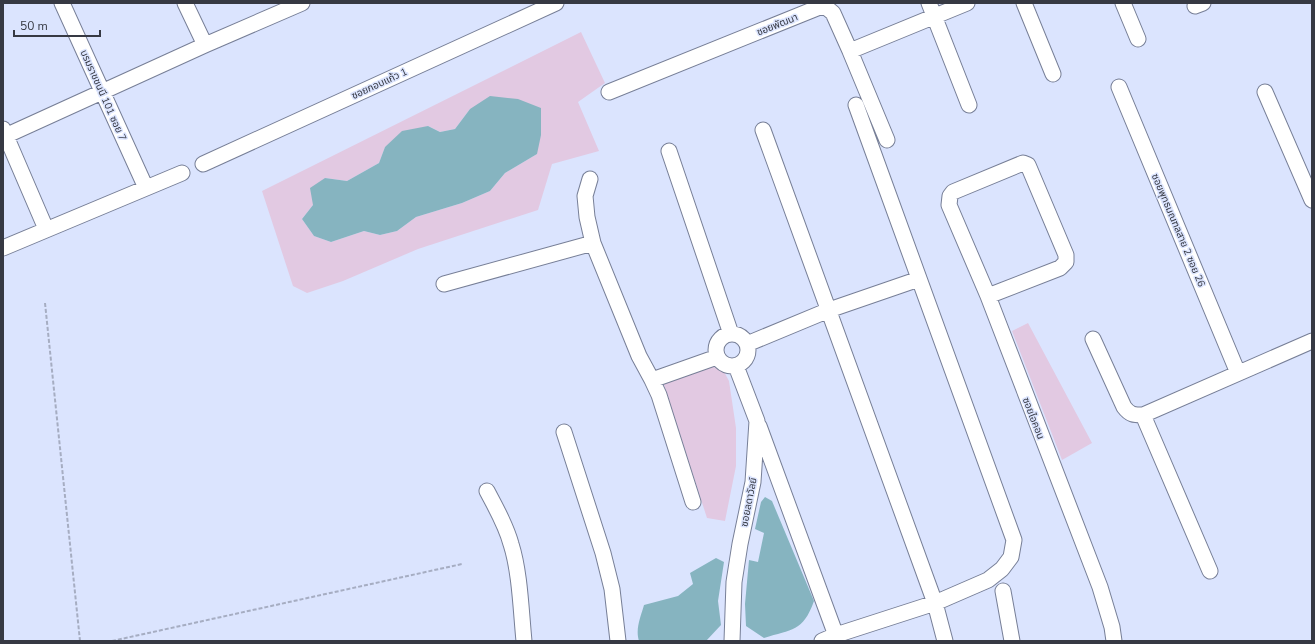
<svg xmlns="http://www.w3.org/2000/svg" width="1315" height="644" viewBox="0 0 1315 644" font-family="'Nunito Sans','Noto Sans Thai',sans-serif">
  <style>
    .green { fill: #e2c9e2; fill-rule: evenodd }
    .water { fill: #86b4c0 }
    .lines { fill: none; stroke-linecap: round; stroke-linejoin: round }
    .minor-casing { stroke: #777f97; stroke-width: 17 }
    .path { stroke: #a6adc2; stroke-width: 2; stroke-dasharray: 4 2; stroke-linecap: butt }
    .minor { stroke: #fff; stroke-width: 15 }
    .labels { text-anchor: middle; stroke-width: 3; stroke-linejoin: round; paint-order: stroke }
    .street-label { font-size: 10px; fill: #363943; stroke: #dbe4fe }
  </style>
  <rect width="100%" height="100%" fill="#dbe4fe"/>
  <path class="green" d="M581,32L605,83L578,102L599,151L552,164L538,210L418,249L343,281L307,293L293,286L262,191ZM470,109L537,154L505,173L490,191L462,203L416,217L397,231L380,235L364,231L331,242L314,236L302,219L313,205L325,178L347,181L379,163L385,147L428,126L440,132L455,129Z
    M1028,323L1092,443L1062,460L1012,331Z
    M712,367L722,368L729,381L736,428V466L725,521L707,518L663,382Z"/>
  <path class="water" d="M490,96L518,99L541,108V135L537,154L505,173L490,191L462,203L416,217L397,231L380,235L364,231L331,242L314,236L302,219L313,205L310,188L325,178L347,181L379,163L385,147L402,131L428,126L440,132L455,129L470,109Z
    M765,497L772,501L814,601C803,632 792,629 764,638L746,626L745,604L749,560L758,562L764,533L755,529L761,502Z
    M716,558L724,562L718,601L721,625L706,641H639C635,629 641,616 644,605L678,596L693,584L690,573Z"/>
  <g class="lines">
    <g class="minor-casing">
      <path id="minor" d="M62,3L146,188
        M185,3L205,45
        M929,3L969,105
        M1024,3L1053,74
        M1123,3L1138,39
        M1195,6L1203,3
        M850,51L887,140
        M1119,87L1238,373
        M609,92L822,6L827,8L833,13L850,51L967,3
        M1265,92L1312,200
        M3,129L46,229
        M763,130L935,603L945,641
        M3,137L205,45L302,3
        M669,151L731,334
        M203,164L556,3
        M590,179L585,196L587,217L593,243L639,356L652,380L659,395L693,502
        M3,248L182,173
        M444,284L593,243
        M988,296L1060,268L1066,262V255L1028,165L1023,163L953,192L950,196L949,205L988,296L1100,587L1112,627L1114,641
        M716 350a16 16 0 1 1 32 0a16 16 0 1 1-32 0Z
        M1093,339L1124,407C1130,415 1134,415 1143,415L1312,341
        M747,344L829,310L919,279
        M652,380L717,357
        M1143,415L1210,571
        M759,426L838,641
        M564,432L603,553L612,589L618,641
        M487,491C496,508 506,525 511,544C520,572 521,611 524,641
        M1003,591L1012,641
        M732,641L734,582L740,544L753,482L757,421L736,366
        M822,641L836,635L935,603L988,580L1002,569L1011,557L1014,540L856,105"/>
    </g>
    <path class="path" d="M45,303L80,641
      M112,641L462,564"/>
    <use href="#minor" class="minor"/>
  </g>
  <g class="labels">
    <g class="street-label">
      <text transform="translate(777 24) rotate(-22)" y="4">ซอยพัฒนา</text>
      <text transform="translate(379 83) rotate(-25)" y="4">ซอยกอบแก้ว 1</text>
      <text transform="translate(104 95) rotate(66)" y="4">บรมราชชนนี 101 ซอย 7</text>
      <text transform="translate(1179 230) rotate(67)" y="4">ซอยพุทธมณฑลสาย 2 ซอย 26</text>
      <text transform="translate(1034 418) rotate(69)" y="4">ซอยไอคอน</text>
      <text transform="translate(748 502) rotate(-79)" y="4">ซอยลดาวัลย์</text>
    </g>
  </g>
  <rect width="1315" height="644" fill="none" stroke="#363943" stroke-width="8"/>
  <path d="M14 30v6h86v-6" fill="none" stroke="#363943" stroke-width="2"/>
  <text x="20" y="30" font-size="12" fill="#363943" stroke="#dbe4fe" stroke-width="3" paint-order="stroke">50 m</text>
</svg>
